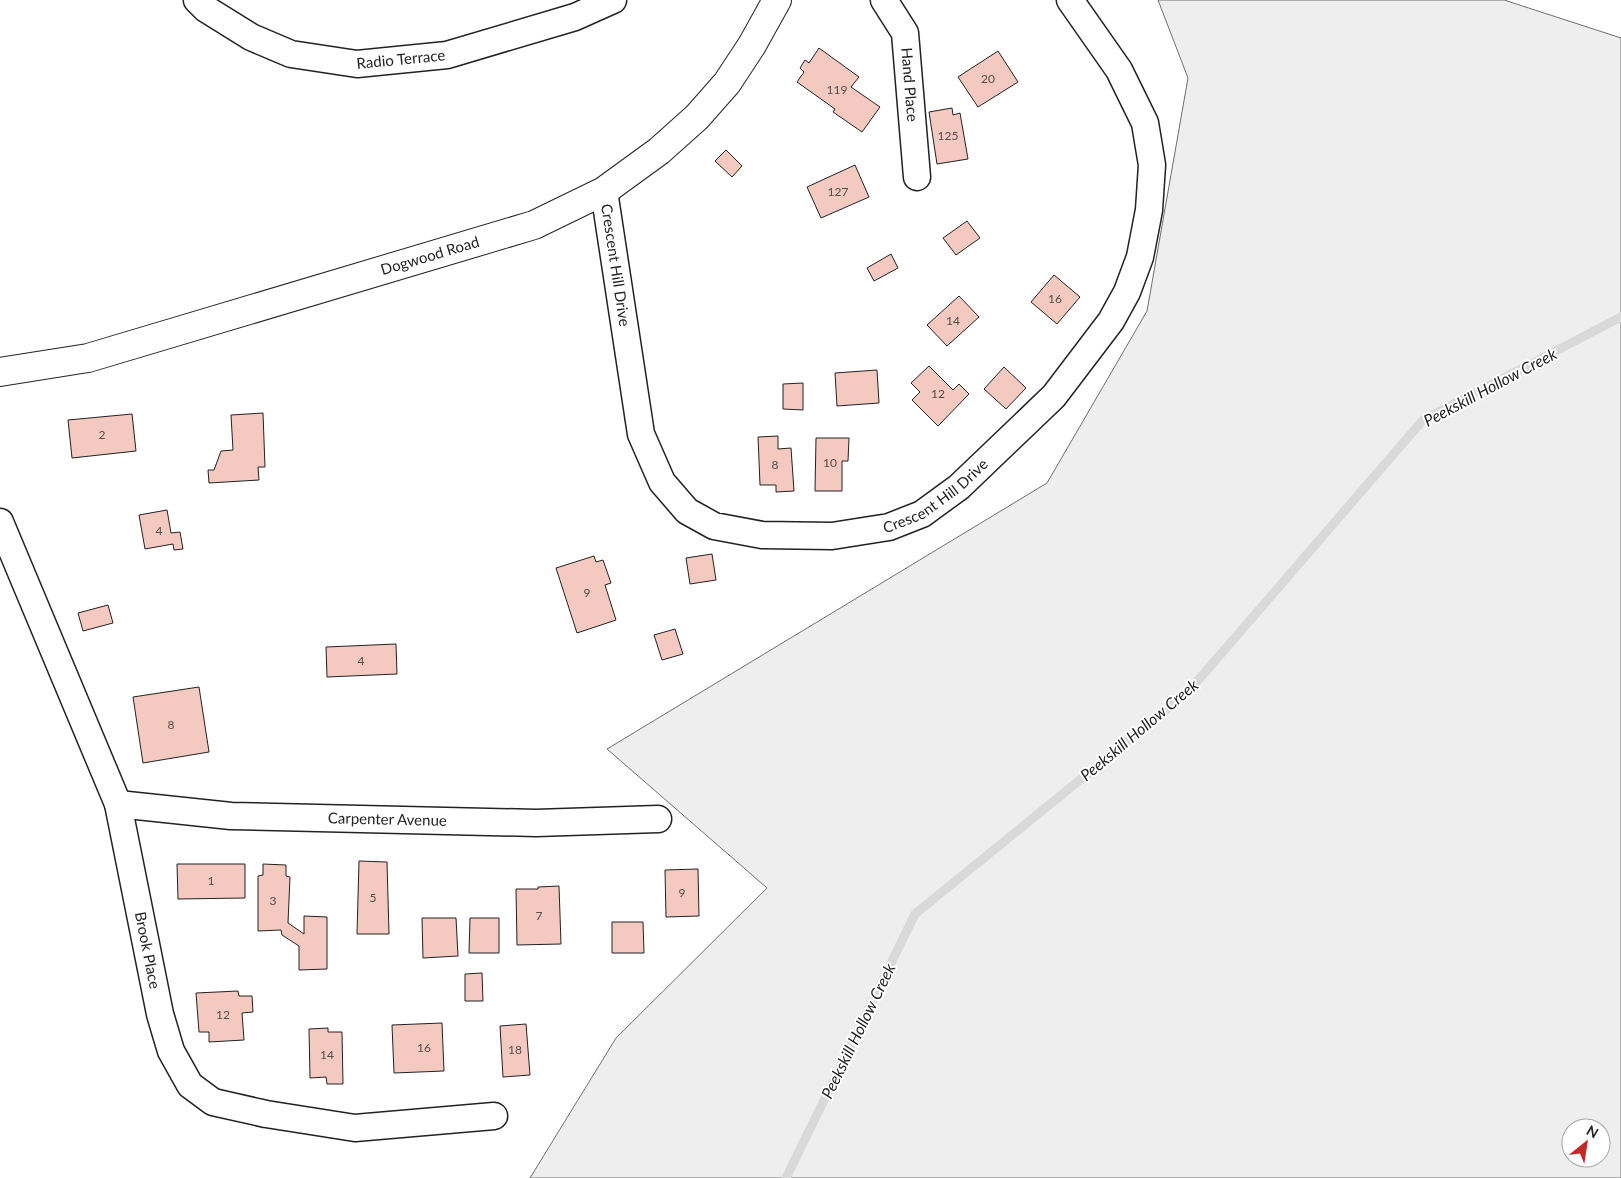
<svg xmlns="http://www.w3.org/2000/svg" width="1621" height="1178" viewBox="0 0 1621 1178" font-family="Lato,sans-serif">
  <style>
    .green { fill: #eee; stroke: #6f6f6f; fill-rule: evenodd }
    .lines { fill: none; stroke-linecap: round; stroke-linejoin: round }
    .stream { stroke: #d9d9d9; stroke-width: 9 }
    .building { fill: #f3c9c0; stroke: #222 }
    .minor-casing { stroke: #222; stroke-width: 29 }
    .tertiary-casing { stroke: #222; stroke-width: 30 }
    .minor { stroke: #fff; stroke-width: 26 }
    .tertiary { stroke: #fff; stroke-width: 28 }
    .labels { text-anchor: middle; stroke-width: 4; stroke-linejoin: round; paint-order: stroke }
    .number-label { font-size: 12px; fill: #564c4a }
    .street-label { font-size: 15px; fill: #222; stroke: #fff }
    .water-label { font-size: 16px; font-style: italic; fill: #222; stroke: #fff }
  </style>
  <rect width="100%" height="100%" fill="#fff"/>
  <path class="green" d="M1158,0H1504L1621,38V1178H530L616,1038L767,888L607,749L1047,483L1147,311L1188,78ZM1571,1128H1601V1158H1571Z"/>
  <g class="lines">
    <path class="stream" d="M786,1178L915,914L1188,692L1423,420L1621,317"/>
  </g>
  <path class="building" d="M819,48L859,77L851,87L880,107L862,132L833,112L835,109L797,82L804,72L800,68L805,60L809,63Z
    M998,51L1018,82L978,107L958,77Z
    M952,108L953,115L960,113L968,159L937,164L929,112Z
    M726,150L742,166L732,177L715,161Z
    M855,165L869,197L821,218L807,187Z
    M967,221L980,238L956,255L943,238Z
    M891,254L898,268L874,281L867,268Z
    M1054,275L1080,297L1057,324L1031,302Z
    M959,296L979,317L947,346L927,325Z
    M929,366L953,390L959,384L969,394L938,426L912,400L920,392L911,383Z
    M1004,367L1026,388L1006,409L984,389Z
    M877,370L879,403L837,406L835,373Z
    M803,383V410L783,409V384Z
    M263,413L265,467H258L259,480L209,483L208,470H214L221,451L233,450L231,415Z
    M132,414L136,451L72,458L68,420Z
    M778,436V449L791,448L794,491L776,492V485H760L758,437Z
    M816,438H849L848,461H842V491H815Z
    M167,510L171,533L180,532L183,549L174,550L173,544L145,549L139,515Z
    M712,554L716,580L690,584L686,558Z
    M594,556L596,562L603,560L611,583L605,585L616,620L577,633L556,568Z
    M108,605L113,623L83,631L78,613Z
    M675,629L683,654L662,660L654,635Z
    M396,644L397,674L327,677L326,647Z
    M199,687L209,752L143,763L133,697Z
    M359,861L387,862L389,934H357Z
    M177,864H245V898L178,899Z
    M263,864L286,865V876L290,877L288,923L304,934V916L327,917V969L299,970V946L282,935L281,930L258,931V876L263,875Z
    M698,869L699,916L666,917L665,870Z
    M559,886L561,944L517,945L516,889H538V887Z
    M422,918H456L458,956L423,958Z
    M470,918H499V953H469Z
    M612,922H643L644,953H612Z
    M482,973L483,1001H465V974Z
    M238,991L239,996H252L253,1012L242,1013L244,1040L209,1042V1032H199L196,993Z
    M442,1023L444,1071L394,1073L392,1025Z
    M526,1024L530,1075L503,1077L500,1026Z
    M328,1028V1032H342L343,1084H327L326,1077L310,1078L309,1029Z"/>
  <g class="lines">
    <g class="minor-casing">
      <g id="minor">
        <path id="s1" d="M197,0L206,9L251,37L291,54L357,64L447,55L575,17L613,0"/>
        <path id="s2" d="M884,0L905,33L917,177"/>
        <path id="s3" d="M604,191L641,434L662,482L687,511L714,526L762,535L832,536L889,527L922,514L959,487L1054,396L1111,321L1127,292L1140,257L1149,210L1152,165L1145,123L1119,70L1070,0"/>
        <path id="s4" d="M0,522L118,804L160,1014L171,1051L190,1085L213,1102L266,1114L355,1128L494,1116"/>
        <path id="s5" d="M118,804L231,816L536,823L658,819"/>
      </g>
    </g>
    <g class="tertiary-casing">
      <g id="tertiary">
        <path id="s6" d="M0,372L88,358L534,225L604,191L659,151L697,117L727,83L752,45L777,0"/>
      </g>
    </g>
    <use href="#minor" class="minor"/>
    <use href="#tertiary" class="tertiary"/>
  </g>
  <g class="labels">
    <g class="number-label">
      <text x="988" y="83">20</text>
      <text x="837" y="94">119</text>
      <text x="948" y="140">125</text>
      <text x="838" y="196">127</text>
      <text x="1055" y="303">16</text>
      <text x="953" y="325">14</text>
      <text x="938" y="398">12</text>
      <text x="102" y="439">2</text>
      <text x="830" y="467">10</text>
      <text x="775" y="469">8</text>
      <text x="159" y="535">4</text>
      <text x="587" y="597">9</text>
      <text x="361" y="665">4</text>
      <text x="171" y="729">8</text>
      <text x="211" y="885">1</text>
      <text x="682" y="897">9</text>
      <text x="373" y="902">5</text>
      <text x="273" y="905">3</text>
      <text x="539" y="920">7</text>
      <text x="223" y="1019">12</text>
      <text x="424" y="1052">16</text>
      <text x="515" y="1054">18</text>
      <text x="327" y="1059">14</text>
    </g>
    <g class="street-label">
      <text dy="5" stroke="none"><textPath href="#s1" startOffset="220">Radio Terrace</textPath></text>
      <text dy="5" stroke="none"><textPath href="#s2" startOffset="91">Hand Place</textPath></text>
      <text dy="5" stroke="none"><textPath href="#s6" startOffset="446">Dogwood Road</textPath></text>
      <text dy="5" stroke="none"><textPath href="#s3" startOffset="75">Crescent Hill Drive</textPath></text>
      <text dy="5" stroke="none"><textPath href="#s3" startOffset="600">Crescent Hill Drive</textPath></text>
      <text dy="5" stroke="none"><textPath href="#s5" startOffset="270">Carpenter Avenue</textPath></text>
      <text dy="5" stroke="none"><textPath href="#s4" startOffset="455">Brook Place</textPath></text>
    </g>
    <g class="water-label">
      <text transform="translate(1490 387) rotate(-28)" y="6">Peekskill Hollow Creek</text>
      <text transform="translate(1139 730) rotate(-40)" y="6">Peekskill Hollow Creek</text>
      <text transform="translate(858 1031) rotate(-64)" y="6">Peekskill Hollow Creek</text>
    </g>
  </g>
  <g transform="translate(1586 1143) rotate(30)"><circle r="24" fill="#ffffff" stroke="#a7a7a7"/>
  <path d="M0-4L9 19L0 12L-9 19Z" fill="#c62828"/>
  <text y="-8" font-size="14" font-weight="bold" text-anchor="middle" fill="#222222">N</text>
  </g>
</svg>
